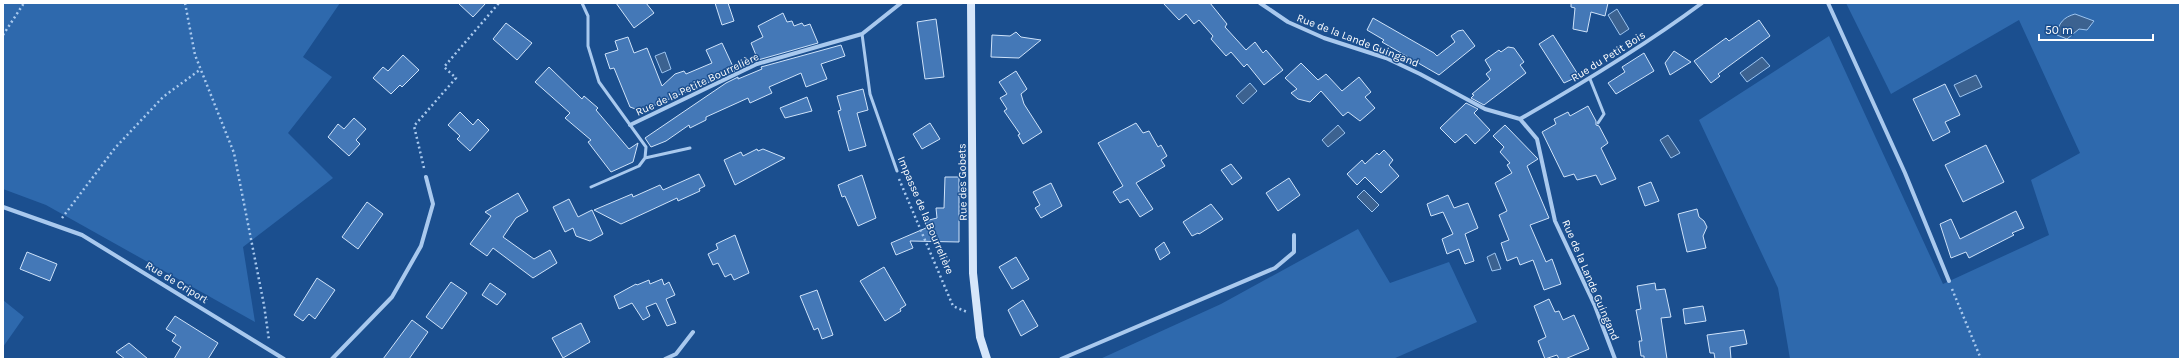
<svg xmlns="http://www.w3.org/2000/svg" width="2183" height="362" viewBox="0 0 2183 362" font-family="Karla,sans-serif">
  <style>
    .green { fill: #2e69ad }
    .water { fill: #3c6290; stroke: #9cc4f0 }
    .building { fill: #4478b7; stroke: #cfe3fa }
    .lines { fill: none; stroke-linecap: round; stroke-linejoin: round }
    .path { stroke: #a9c9ee; stroke-width: 2.5; stroke-dasharray: 2 3; stroke-linecap: butt }
    .lane { stroke: #a9c9ee; stroke-width: 3 }
    .street { stroke: #a9c9ee; stroke-width: 4 }
    .secondary { stroke: #d6e6fa; stroke-width: 8 }
    .labels { text-anchor: middle; stroke-width: 3; stroke-linejoin: round; paint-order: stroke }
    .street-label { font-size: 11px; fill: #fff; stroke: #1b4f8f }
  </style>
  <rect width="100%" height="100%" fill="#1b4f8f"/>
  <path class="green" d="M3,3H340L303,57L332,77L288,133L333,178L243,247L255,322L46,205L3,189Z
    M1846,3H2180V359H1790L1778,288L1699,120L1829,36L1943,284L2049,235L2031,180L2080,153L2019,20L1891,94Z
    M1358,229L1390,283L1449,262L1477,322L1393,359H1100L1221,304Z
    M3,300L24,317L3,347Z"/>
  <path class="water" d="M1617,9L1629,29L1620,35L1608,15Z
    M2075,14L2094,21L2087,30L2079,29L2067,39L2057,35C2058,23 2064,17 2075,14Z
    M665,52L671,69L662,73L655,56Z
    M1762,57L1770,66L1747,82L1740,73Z
    M1976,75L1982,87L1960,97L1954,85Z
    M1250,83L1257,91L1243,104L1236,96Z
    M1338,125L1345,133L1328,147L1322,140Z
    M1668,135L1680,153L1671,158L1660,140Z
    M1364,190L1379,205L1372,212L1357,197Z
    M1495,253L1501,269L1492,271L1487,257Z"/>
  <path class="building" d="M458,3H486L473,17Z
    M616,3H646L654,13L634,28Z
    M715,3H728L734,21L722,25Z
    M1163,3H1210L1227,24L1225,27L1246,50L1255,42L1263,53L1266,50L1283,70L1264,85L1247,64L1244,67L1231,52L1226,56L1211,39L1213,36L1199,20L1194,24L1186,14L1179,20Z
    M1571,3H1608L1605,16L1591,12L1587,32L1573,29L1575,8L1571,7Z
    M783,13L787,22L792,21L794,26L802,23L804,26L810,24L818,43L758,60L751,43L763,37L758,26Z
    M1373,18L1434,53L1437,56L1455,42L1451,36L1458,31L1463,30L1475,46L1439,75L1382,42L1384,40L1367,30Z
    M936,19L944,77L925,79L917,22Z
    M1759,20L1770,36L1718,74L1720,76L1711,83L1694,61L1726,38L1729,41Z
    M506,23L532,43L517,60L493,39Z
    M1016,32L1021,37L1041,40L1019,58L991,57L992,35L1010,36Z
    M1553,35L1579,76L1564,83L1539,44Z
    M628,37L634,53L647,48L662,86L675,74L684,71L686,74L712,63L706,50L722,43L735,71L641,111L630,107L614,68L610,69L605,54L618,50L615,41Z
    M841,45L845,56L821,64L827,79L806,87L801,73L769,87L772,93L750,103L748,98L706,117V120L690,128L689,125L666,141L651,147L645,138L726,83L738,77V79L762,69L761,67Z
    M1508,47L1514,48L1524,62L1520,65L1526,73L1484,105L1471,98L1474,95L1472,94L1490,79L1486,74L1491,70L1485,60L1499,50L1501,52Z
    M1674,51L1691,62L1670,75L1665,63Z
    M1644,53L1654,71L1616,94L1608,83L1625,72L1622,67Z
    M403,55L419,70L402,87L400,85L391,94L373,78L383,67L388,71Z
    M1301,63L1318,80L1326,74L1342,91L1359,77L1371,92L1365,97L1375,108L1360,121L1348,112L1343,116L1321,91L1310,102L1298,99L1291,93L1297,89L1285,78Z
    M549,67L582,99L584,96L598,108L596,110L629,149L638,143L633,162L611,172L588,142L591,140L565,118L570,113L535,82Z
    M1016,71L1027,89L1021,94L1024,104L1042,132L1023,144L1018,135L1020,134L1004,111L1007,109L1000,98L1007,94L999,82Z
    M1945,84L1960,115L1945,122L1950,132L1933,141L1913,99Z
    M863,89L868,110L857,113L866,146L849,151L838,111L841,110L837,96Z
    M807,97L812,111L785,118L780,108Z
    M1466,103L1478,109L1474,113L1490,130L1475,144L1466,134L1455,143L1440,128Z
    M1588,106L1596,121V125L1599,126L1608,143L1601,148L1616,179L1601,185L1596,175L1577,180L1574,174L1564,177L1542,132L1556,124L1554,119L1568,112L1570,116Z
    M460,112L473,125L478,119L489,130L470,151L457,139L460,136L448,125Z
    M354,118L366,129L356,140L360,144L349,156L328,137L338,124L344,129Z
    M930,123L940,139L922,149L913,134Z
    M1136,123L1143,133L1149,131L1158,147L1161,145L1167,156L1161,160L1165,166L1136,183L1153,209L1140,217L1128,199L1120,203L1113,192L1123,186L1098,143Z
    M1505,125L1538,159L1527,166L1549,218L1530,225L1546,262L1552,259L1561,284L1544,290L1533,260L1520,265L1517,257L1507,261L1501,243L1509,240L1499,215L1507,211L1495,183L1512,173L1507,165L1510,163L1500,152L1504,147L1493,136Z
    M1986,145L2004,182L1963,202L1945,165Z
    M757,149L758,151L763,149L785,158L735,185L724,160L741,152L743,156Z
    M1384,150L1393,160L1389,165L1399,176L1381,193L1365,177L1357,185L1347,174L1362,160L1365,164L1377,153L1379,155Z
    M1231,164L1242,178L1232,185L1221,170Z
    M699,174L705,186L699,189L700,191L678,201L677,198L621,224L594,210L632,194L633,197L660,185L663,190Z
    M862,175L876,218L858,226L845,196L842,197L838,185Z
    M945,177H959V242L910,241L913,248L896,255L891,243L926,228L925,221L937,218L936,208H944Z
    M1289,178L1300,195L1278,211L1266,193Z
    M1651,182L1659,201L1645,206L1638,187Z
    M1051,183L1062,206L1041,218L1035,208L1040,205L1033,192Z
    M518,193L528,211L516,218L503,237L534,259L550,250L557,263L533,278L493,248L487,256L470,244L491,216L485,212Z
    M1448,195L1454,208L1468,203L1478,228L1465,234L1474,261L1465,264L1459,249L1447,254L1442,239L1453,234L1443,212L1431,216L1427,204Z
    M569,199L578,217L592,210L603,234L590,241L576,236L573,228L565,232L553,207Z
    M367,202L383,214L358,249L342,237Z
    M1211,204L1223,219L1199,234L1198,233L1192,236L1183,222Z
    M1697,209L1699,217L1704,221L1707,227L1703,236L1706,248L1687,252L1678,214Z
    M2016,211L2024,228L2012,233L2014,235L1969,258L1966,252L1951,258L1940,224L1951,219L1960,239Z
    M735,235L749,273L734,280L731,274L725,277L718,263L713,265L708,254L718,249L716,244Z
    M1164,242L1170,253L1160,260L1155,249Z
    M27,252L57,264L50,281L20,269Z
    M1016,257L1029,279L1012,289L999,267Z
    M884,267L906,305L900,309L901,311L885,321L860,281Z
    M317,278L335,290L315,319L309,314L303,321L294,315Z
    M662,279L664,285L669,282L675,295L666,299L676,323L667,326L656,303L646,307L650,316L643,320L632,303L619,309L614,296L636,284L637,285L649,280L650,284Z
    M451,282L467,293L442,329L426,317Z
    M490,283L506,294L497,305L482,295Z
    M1655,283L1656,290L1665,289L1671,317L1661,318L1667,359H1644V356H1641L1639,341H1642L1636,310L1641,309L1637,286Z
    M817,290L833,335L822,339L818,328L814,330L800,296Z
    M1549,299L1555,312L1559,311L1563,320L1574,315L1589,349L1565,359H1559L1557,355L1545,359L1538,341L1546,337L1534,306Z
    M1023,300L1038,326L1021,336L1008,310Z
    M1703,306L1706,321L1685,324L1683,309Z
    M175,316L218,343L208,359H174L181,347L172,341L176,335L166,329Z
    M412,320L428,332L409,359H383Z
    M581,323L590,342L563,358L552,338Z
    M1744,330L1747,344L1730,347L1731,359H1715L1714,353H1710L1707,335Z
    M129,343L148,359H125L116,352Z"/>
  <g class="lines">
    <path class="path" d="M185,3L195,55L234,153L264,305L269,340
      M3,35L24,3
      M424,168L414,126L456,78L444,67L499,3
      M899,179L953,306L967,312
      M62,218L115,148L163,97L201,69
      M1952,289L1981,359"/>
    <path class="lane" d="M582,3L588,16V46L599,82L646,147L645,158L639,166L591,187
      M862,34L870,94L897,171
      M1590,79L1604,114L1598,123
      M645,158L690,148"/>
    <path class="street" d="M1260,3L1288,22L1324,38L1386,58L1420,74L1485,109L1520,119L1537,139L1555,221L1595,306L1615,359
      M1828,3L1905,173L1949,281
      M1520,119C1583,83 1644,46 1702,3
      M630,125L757,64L862,34L901,3
      M3,207L82,235L284,359
      M332,359L392,297L421,246L433,204L426,177
      M665,359L676,354L693,332
      M1061,359L1275,268L1294,252V235"/>
    <path class="secondary" d="M971,3L973,273L980,337L987,359"/>
  </g>
  <g class="labels">
    <g class="street-label">
      <text transform="translate(1358 40) rotate(21)" y="4">Rue de la Lande Guingand</text>
      <text transform="translate(1608 56) rotate(-32)" y="4">Rue du Petit Bois</text>
      <text transform="translate(697 84) rotate(-25)" y="4">Rue de la Petite Bourrelière</text>
      <text transform="translate(962 182) rotate(-91)" y="4">Rue des Gobets</text>
      <text transform="translate(926 215) rotate(67)" y="4">Impasse de la Bourrelière</text>
      <text transform="translate(1591 280) rotate(67)" y="4">Rue de la Lande Guingand</text>
      <text transform="translate(177 282) rotate(31)" y="4">Rue de Criport</text>
    </g>
  </g>
  <rect width="2183" height="362" fill="none" stroke="#ffffff" stroke-width="8"/>
  <path d="M2039 34v6h114v-6" fill="none" stroke="#ffffff" stroke-width="2"/>
  <text x="2045" y="34" font-size="12" fill="#ffffff" stroke="#1b4f8f" stroke-width="3" paint-order="stroke">50 m</text>
</svg>
